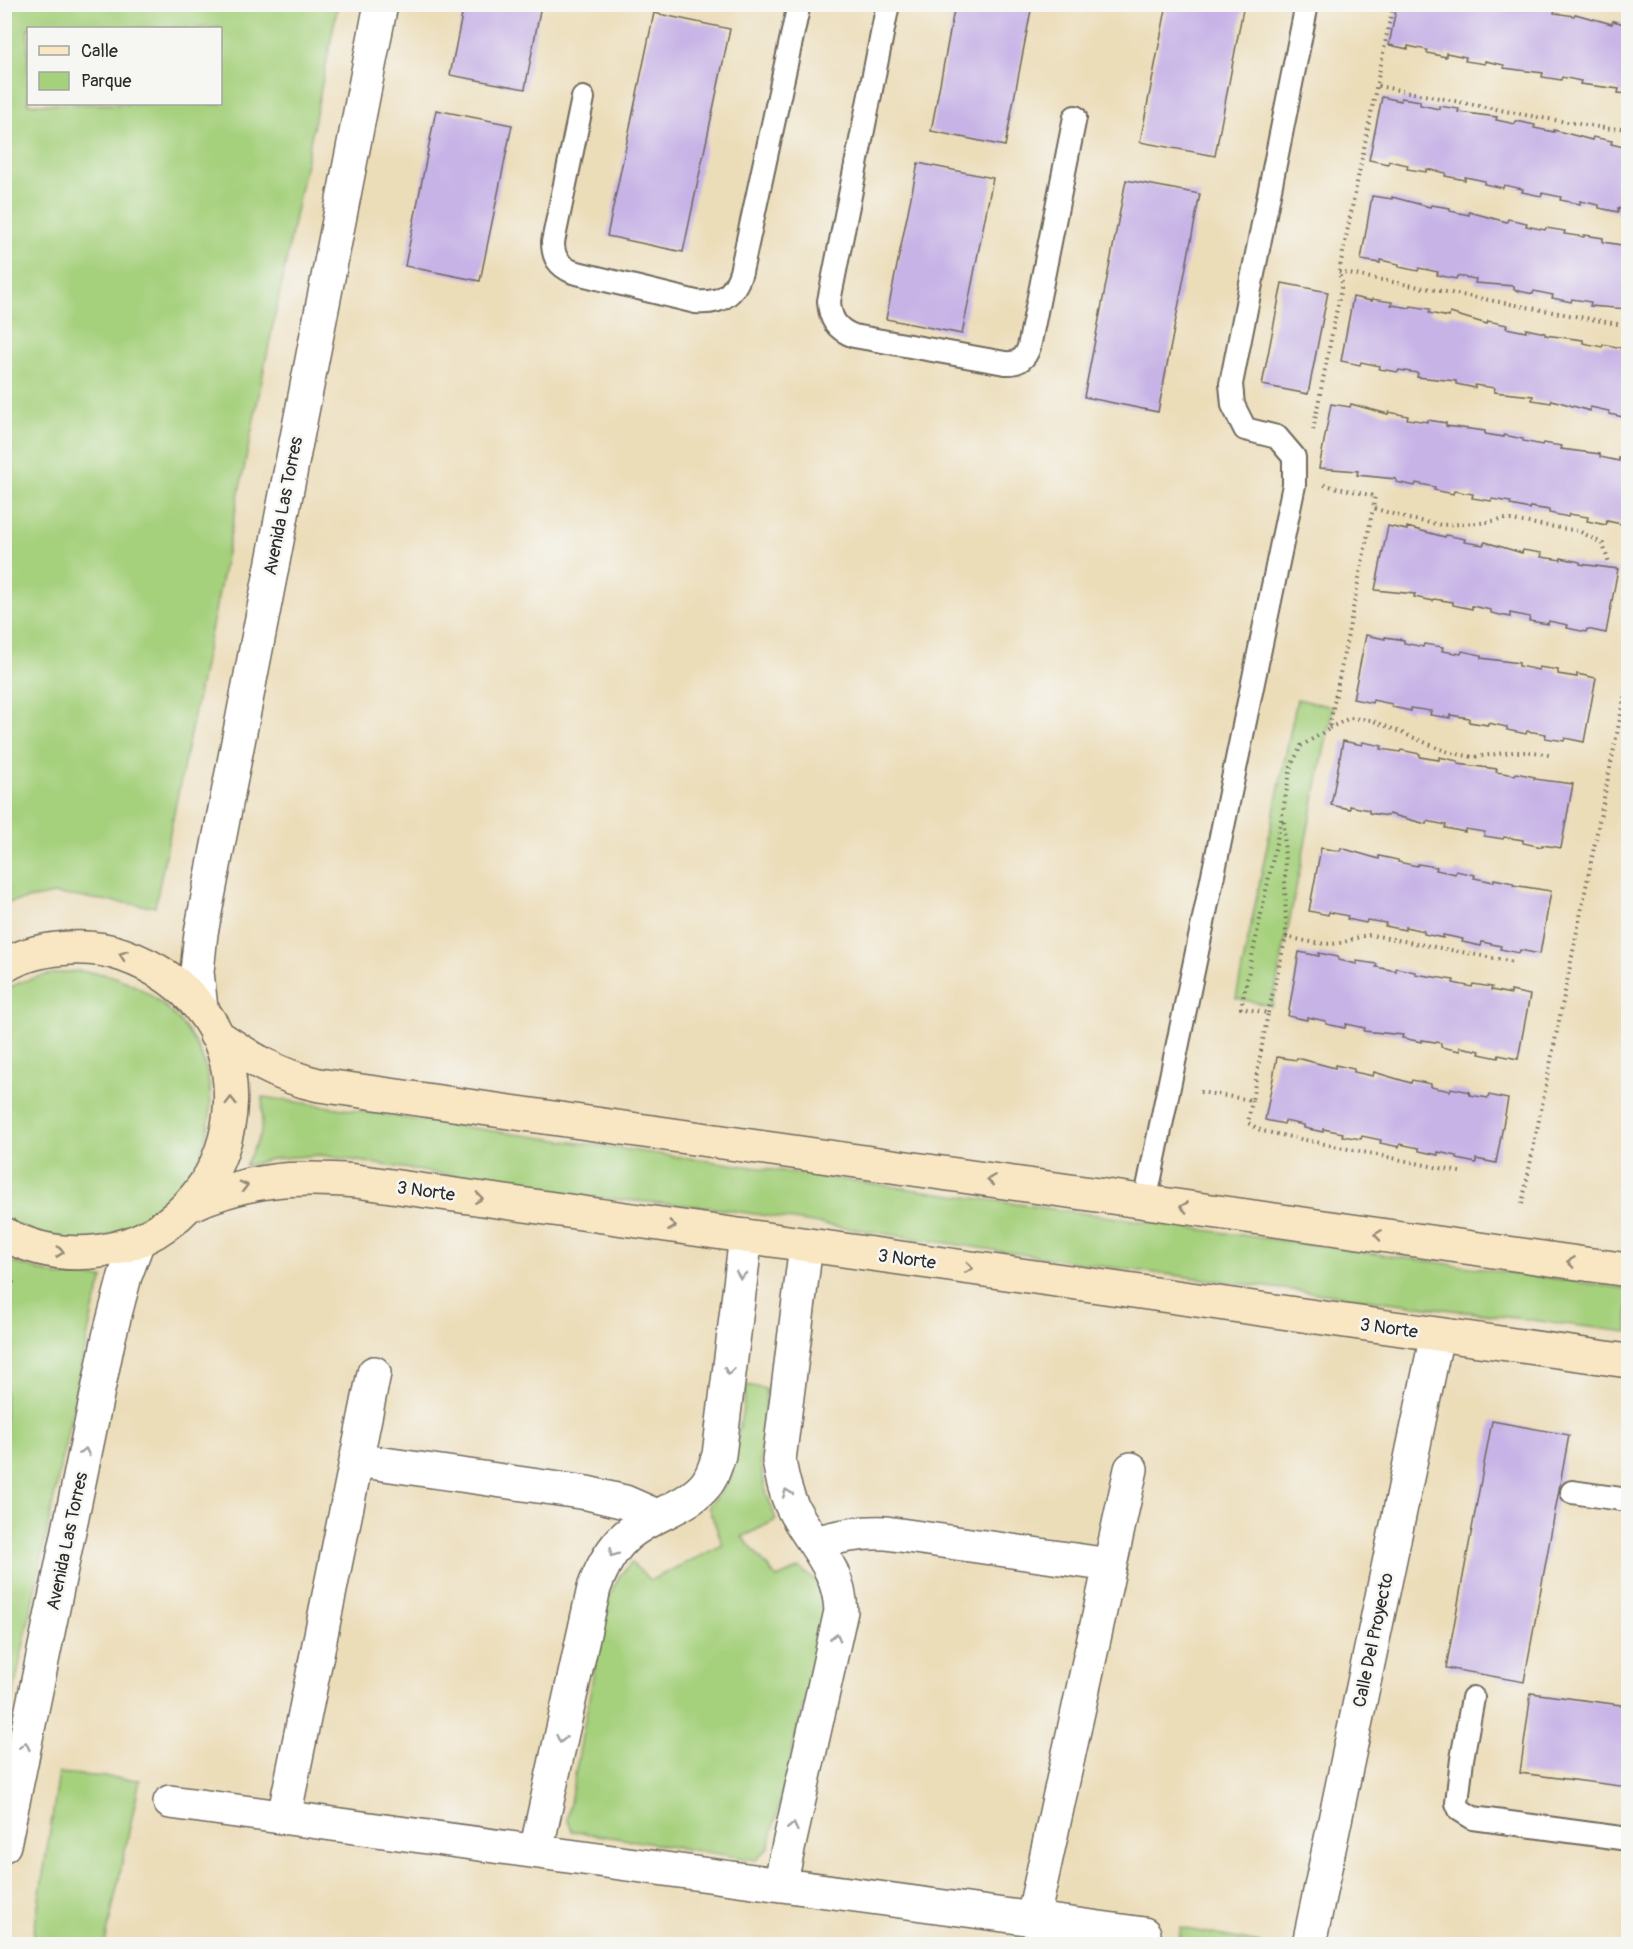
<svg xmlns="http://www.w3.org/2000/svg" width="1633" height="1949" viewBox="0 0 1633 1949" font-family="Pangolin,sans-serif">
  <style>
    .green { fill: #a5d07c; stroke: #687e54; stroke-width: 1.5; fill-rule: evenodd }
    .building { fill: #c7b3e6 }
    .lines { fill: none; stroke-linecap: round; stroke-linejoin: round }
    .lane-casing { stroke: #6f695d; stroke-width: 26 }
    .street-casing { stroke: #6f695d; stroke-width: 36 }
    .secondary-casing { stroke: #6f695d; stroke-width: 36 }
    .path { stroke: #6f695d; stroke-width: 4; stroke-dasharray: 1.5 4.5; stroke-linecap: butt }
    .lane { stroke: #fff; stroke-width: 22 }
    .street { stroke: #fff; stroke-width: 33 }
    .secondary { stroke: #f9e7c3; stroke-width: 33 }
    .oneway { stroke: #928977 }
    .oneway2 { stroke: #a0a0a0 }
    .labels { text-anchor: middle; stroke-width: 5; stroke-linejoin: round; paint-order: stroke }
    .street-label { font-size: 18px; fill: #2b2b2b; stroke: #f6f6f2 }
  </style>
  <rect width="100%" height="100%" fill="#f6f6f2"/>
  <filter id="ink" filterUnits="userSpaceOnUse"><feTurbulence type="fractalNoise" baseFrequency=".0167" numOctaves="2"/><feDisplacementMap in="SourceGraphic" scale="12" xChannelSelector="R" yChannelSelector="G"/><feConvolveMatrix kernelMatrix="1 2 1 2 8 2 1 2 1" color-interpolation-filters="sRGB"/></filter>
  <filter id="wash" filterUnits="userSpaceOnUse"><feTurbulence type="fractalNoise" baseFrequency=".008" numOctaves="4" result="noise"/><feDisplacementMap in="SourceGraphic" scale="24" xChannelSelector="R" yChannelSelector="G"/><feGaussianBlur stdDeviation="1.35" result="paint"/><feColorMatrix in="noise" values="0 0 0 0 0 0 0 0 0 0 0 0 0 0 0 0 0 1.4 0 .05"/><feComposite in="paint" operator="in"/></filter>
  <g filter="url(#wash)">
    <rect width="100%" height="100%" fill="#ecddb9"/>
    <path class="green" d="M5,4L338,5L155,907L55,894L5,903ZM220,28V104H28V28Z
      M1297,699L1333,707L1272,1006L1236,998Z
      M80,971C91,973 105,973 115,977C148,989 177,1012 195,1043C235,1114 194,1207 119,1232C102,1238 83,1242 65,1241C49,1239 21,1226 5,1221L4,991C27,976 53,973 80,971Z
      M263,1097L479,1129L1628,1289V1332L1100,1266L707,1207L588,1197L320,1155L271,1159L245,1166L261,1133Z
      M5,1260L58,1276L103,1278L93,1310L5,1734Z
      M747,1385L766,1389L760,1460L765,1488L776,1520L742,1537L777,1578L800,1568L823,1589L827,1607L769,1847L756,1860L572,1831L567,1819L607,1600L620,1575L631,1563L651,1580L723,1545L708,1506L717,1497L731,1477Z
      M59,1773L140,1780L105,1944H32Z
      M1181,1928L1261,1943V1944H1177Z"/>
    <g id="blocks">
      <path class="building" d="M1167,4H1244L1215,156L1140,142Z
        M1397,4H1518L1535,8L1536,5L1555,9L1554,13L1574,16L1575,14L1612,24L1613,21L1628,25V94L1618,93L1619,89L1580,84L1581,81L1562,77L1561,80L1542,77L1543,73L1504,68V65L1485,61V64L1465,61L1466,57L1446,53V57L1427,53V50L1408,46V49L1389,45Z
        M464,5H541L525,89L450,75Z
        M955,5H1032L1005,146L931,131Z
        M654,13L730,29L683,252L607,236Z
        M1382,97L1401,101V98L1420,101V105L1439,109V106L1459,109L1458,112L1497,117L1496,120L1515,124L1516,121L1535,125L1534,128L1554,132V130L1592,140L1593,137L1612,141L1611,144L1628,148V210L1618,208V212L1599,208V205L1580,201V204L1560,200L1561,197L1542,193L1541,196L1522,192L1523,189L1504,185L1503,188L1484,184L1485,181L1465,177V180L1445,176L1446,173L1427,169L1426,172L1407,169L1408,165L1389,161L1388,164L1369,160Z
        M436,110L512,125L480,281L405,266Z
        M918,163L993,178L962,334L886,319Z
        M1126,180L1200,194L1158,412L1084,397Z
        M1372,196L1392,199V197L1430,207L1431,205L1450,208V211L1469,215V212L1507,222L1508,219L1527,223L1526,226L1545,230L1546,228L1565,231L1564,234L1584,237V235L1603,238V242L1622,245V242L1628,243V309L1590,306L1591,302L1572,299L1571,302L1552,298L1553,295L1534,291L1533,294L1514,290V286L1475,283L1476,279L1457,276L1456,279L1437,275L1438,272L1419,268L1418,271L1399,267V264L1380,260V263L1361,260Z
        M1282,283L1328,292L1308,394L1262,385Z
        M1353,297L1372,301V299L1392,302L1391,305L1410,308L1411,306L1430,309L1429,313L1449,317L1450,313L1487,324L1488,321L1507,325L1506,328L1526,332V329L1545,333V335L1583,340V343L1602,347L1603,344L1622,348L1621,350L1628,352V418L1609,414V411L1590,407V411L1552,400L1551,403L1532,400L1533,396L1494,392L1495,388L1475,385V388L1456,384V381L1417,377L1418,373L1399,370L1398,372L1379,369L1380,366L1361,362L1360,365L1341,361Z
        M1331,404L1350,407L1351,404L1388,414L1389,412L1408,416L1407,419L1427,422V420L1446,423V426L1485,431V434L1504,437V435L1523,439V441L1542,445L1543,443L1562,446L1561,449L1600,454V457L1619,461V458L1628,460V512L1626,525L1607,521L1606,525L1587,521L1588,517L1569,514L1568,517L1549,513V510L1530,507V509L1510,505L1511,502L1492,499L1491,501L1472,498L1473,494L1454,491L1453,494L1434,490L1435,487L1416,483L1415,486L1396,482V479L1357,475L1358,471L1319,468Z
        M1388,526L1407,530V527L1445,537L1446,535L1465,539L1464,542L1483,545L1485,542L1522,553L1523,550L1542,553L1541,557L1561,560V558L1580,562V564L1618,569L1606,633L1587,629L1586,632L1567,628L1568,625L1549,621L1548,624L1529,621L1530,617L1510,613V617L1491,613V610L1472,606V609L1453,605V602L1434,599L1433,601L1414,597L1415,594L1375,590Z
        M1366,635L1385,639V637L1404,640V643L1423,647L1424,644L1443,647L1442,651L1461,654L1462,651L1481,655V658L1519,663V666L1538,670L1539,667L1558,670V674L1577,677V674L1596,678L1584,742L1565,738L1564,741L1545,738L1546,734L1527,731L1526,734L1507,730V727L1488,723V725L1469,722V718L1450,715V718L1430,715L1431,711L1411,708V711L1392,707V704L1373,700L1372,703L1353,699Z
        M1343,741L1362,745L1363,742L1382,746L1381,749L1400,752L1401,750L1420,754V757L1439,760V757L1458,761V764L1497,769L1496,772L1515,775L1516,773L1535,777L1534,779L1573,784L1561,848L1542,845V847L1523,843V840L1504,837L1503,839L1484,836L1485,832L1465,829V832L1445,828L1446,825L1427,821L1426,824L1389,814L1388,816L1369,813V810L1350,806V809L1331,805Z
        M1321,848L1340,851L1341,848L1379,859V856L1398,860V862L1417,866L1418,864L1437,867L1436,870L1455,874L1456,871L1475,875L1474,878L1494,882V879L1513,883V885L1551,891L1540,954L1520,950L1519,953L1500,949L1501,946L1482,942L1481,946L1462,942L1463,939L1443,935V938L1424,934V931L1405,927V930L1385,926L1386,923L1367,920L1366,923L1347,919L1348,916L1329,912L1328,915L1309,911Z
        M1299,952L1319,956V953L1338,957V960L1357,964V961L1377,964L1376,967L1396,971V968L1415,972V974L1454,980L1453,983L1472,987L1473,984L1492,987L1491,990L1511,994V991L1530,995L1518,1059L1499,1055L1498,1058L1479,1054L1480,1051L1460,1047V1051L1441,1047V1043L1422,1040V1042L1402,1038L1403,1035L1364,1031L1365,1028L1346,1024L1345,1028L1326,1024V1021L1307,1017V1020L1288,1016Z
        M1277,1057L1296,1060L1297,1058L1335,1068V1065L1354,1069V1072L1373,1076L1374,1072L1411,1083L1412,1080L1431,1084V1087L1450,1091L1451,1088L1470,1092L1469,1095L1488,1098L1489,1095L1508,1099L1496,1163L1476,1159V1163L1457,1159V1156L1438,1152V1155L1419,1151V1148L1400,1144L1399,1147L1380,1143L1381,1140L1362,1136L1361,1139L1342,1136L1343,1133L1323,1129V1132L1304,1128V1125L1285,1121L1284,1124L1265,1120Z
        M1492,1421L1569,1435L1524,1682L1446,1668Z
        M1531,1693L1628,1706V1787L1520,1773Z"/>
    </g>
  </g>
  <g filter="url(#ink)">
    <use href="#blocks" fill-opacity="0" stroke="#6f695d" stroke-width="1.5"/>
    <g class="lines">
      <g class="lane-casing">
        <path id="lane" d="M888,4L829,301C830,319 836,329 854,336L1005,363C1018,364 1025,359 1029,347L1075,117
          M583,98L553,242C553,258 559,266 573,272L696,302C720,304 734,296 741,272L799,4
          M1145,1202L1294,485V457L1277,437L1245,429L1233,405L1231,384L1307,4
          M1572,1492L1628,1500
          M1473,1698L1462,1759L1457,1803L1460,1810L1473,1818L1628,1839"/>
      </g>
      <g class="street-casing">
        <path id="street" d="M201,1009L197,972L201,933L381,4
          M356,1460L587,1493L625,1502L657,1516
          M815,1543C840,1536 860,1532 886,1533L1110,1565
          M170,1802L1144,1934
          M284,1817L374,1373
          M4,1845L109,1337L125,1276L138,1241
          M536,1851L594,1588C601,1569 610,1551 625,1537C647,1516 683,1509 703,1488C712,1479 715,1467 719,1455L746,1236
          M780,1885L841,1611C839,1569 816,1549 796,1514C786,1497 782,1479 779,1460L806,1245
          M1033,1918L1131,1469
          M1309,1944L1437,1335"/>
      </g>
      <g class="secondary-casing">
        <path id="secondary" d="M4,966C36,946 89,943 123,955C154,966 181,983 201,1009C243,1062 239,1143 197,1195C173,1225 140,1245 101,1251C68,1256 34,1250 4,1234
          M216,1035C250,1058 278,1076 319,1085L1628,1270
          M189,1205C249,1179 292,1176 356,1181L1628,1361"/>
      </g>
      <path class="path" d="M1378,86L1536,117L1611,129L1628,127
        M1339,272L1628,326
        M1313,430L1342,283L1339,272L1393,4
        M1324,485L1375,496L1373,508L1409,519L1442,525L1480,523L1504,519L1579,531L1603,544L1609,564
        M1329,728L1350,718L1371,720L1448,752L1473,757L1513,752H1534L1553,756
        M1286,937C1303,940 1322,946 1339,943C1352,941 1358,935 1372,935L1514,962
        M1268,1013L1286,937L1284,818
        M1200,1092L1252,1100L1268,1013L1241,1008L1283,811L1291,766L1301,746L1329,729L1373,508
        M1252,1100L1248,1123L1262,1131L1464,1173
        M1522,1204L1628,679
        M4,1311L9,1289L15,1278"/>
      <use href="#lane" class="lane"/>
      <use href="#street" class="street"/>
      <use href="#secondary" class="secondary"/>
    </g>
    <defs><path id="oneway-chevron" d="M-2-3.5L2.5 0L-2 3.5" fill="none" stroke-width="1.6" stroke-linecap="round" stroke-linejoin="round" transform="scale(1.5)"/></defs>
    <g class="oneway">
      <use href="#oneway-chevron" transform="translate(123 955) rotate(-161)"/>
      <use href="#oneway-chevron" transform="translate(231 1101) rotate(-90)"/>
      <use href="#oneway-chevron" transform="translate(991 1180) rotate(-172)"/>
      <use href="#oneway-chevron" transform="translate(244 1186) rotate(-14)"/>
      <use href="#oneway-chevron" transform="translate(479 1198) rotate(8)"/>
      <use href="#oneway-chevron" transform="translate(1184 1207) rotate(-172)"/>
      <use href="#oneway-chevron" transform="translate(672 1226) rotate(8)"/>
      <use href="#oneway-chevron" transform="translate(1378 1235) rotate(-172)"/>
      <use href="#oneway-chevron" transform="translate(60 1252) rotate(7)"/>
      <use href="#oneway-chevron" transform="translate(1571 1262) rotate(-172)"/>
      <use href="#oneway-chevron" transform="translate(969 1268) rotate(8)"/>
    </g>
    <g class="oneway2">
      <use href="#oneway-chevron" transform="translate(741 1275) rotate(97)"/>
      <use href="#oneway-chevron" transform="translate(729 1371) rotate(97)"/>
      <use href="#oneway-chevron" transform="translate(85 1452) rotate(-78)"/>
      <use href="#oneway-chevron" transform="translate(787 1493) rotate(-110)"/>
      <use href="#oneway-chevron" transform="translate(613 1553) rotate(126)"/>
      <use href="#oneway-chevron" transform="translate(836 1637) rotate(-77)"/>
      <use href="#oneway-chevron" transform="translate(561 1739) rotate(102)"/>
      <use href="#oneway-chevron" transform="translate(25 1746) rotate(-78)"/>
      <use href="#oneway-chevron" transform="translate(793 1827) rotate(-77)"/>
    </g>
  </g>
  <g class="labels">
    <g class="street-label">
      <text transform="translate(283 506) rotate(-79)" y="6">Avenida Las Torres</text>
      <text transform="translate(426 1191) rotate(8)" y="6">3 Norte</text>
      <text transform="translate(907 1259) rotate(8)" y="6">3 Norte</text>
      <text transform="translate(1389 1328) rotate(8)" y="6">3 Norte</text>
      <text transform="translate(67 1541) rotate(-78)" y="6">Avenida Las Torres</text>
      <text transform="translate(1373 1640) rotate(-78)" y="6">Calle Del Proyecto</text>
    </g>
  </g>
  <rect width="1633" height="1949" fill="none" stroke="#f6f6f2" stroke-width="24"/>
  <rect x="27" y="27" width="195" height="78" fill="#f6f6f2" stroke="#a5a5a2" stroke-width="1.5"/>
  <rect x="39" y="46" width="30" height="9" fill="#f9e7c3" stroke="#a5a5a2" stroke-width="1.5"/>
  <text x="81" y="57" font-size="18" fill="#2b2b2b">Calle</text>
  <rect x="39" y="72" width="30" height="18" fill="#a5d07c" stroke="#a5a5a2" stroke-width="1.5"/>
  <text x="81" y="87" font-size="18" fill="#2b2b2b">Parque</text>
</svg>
